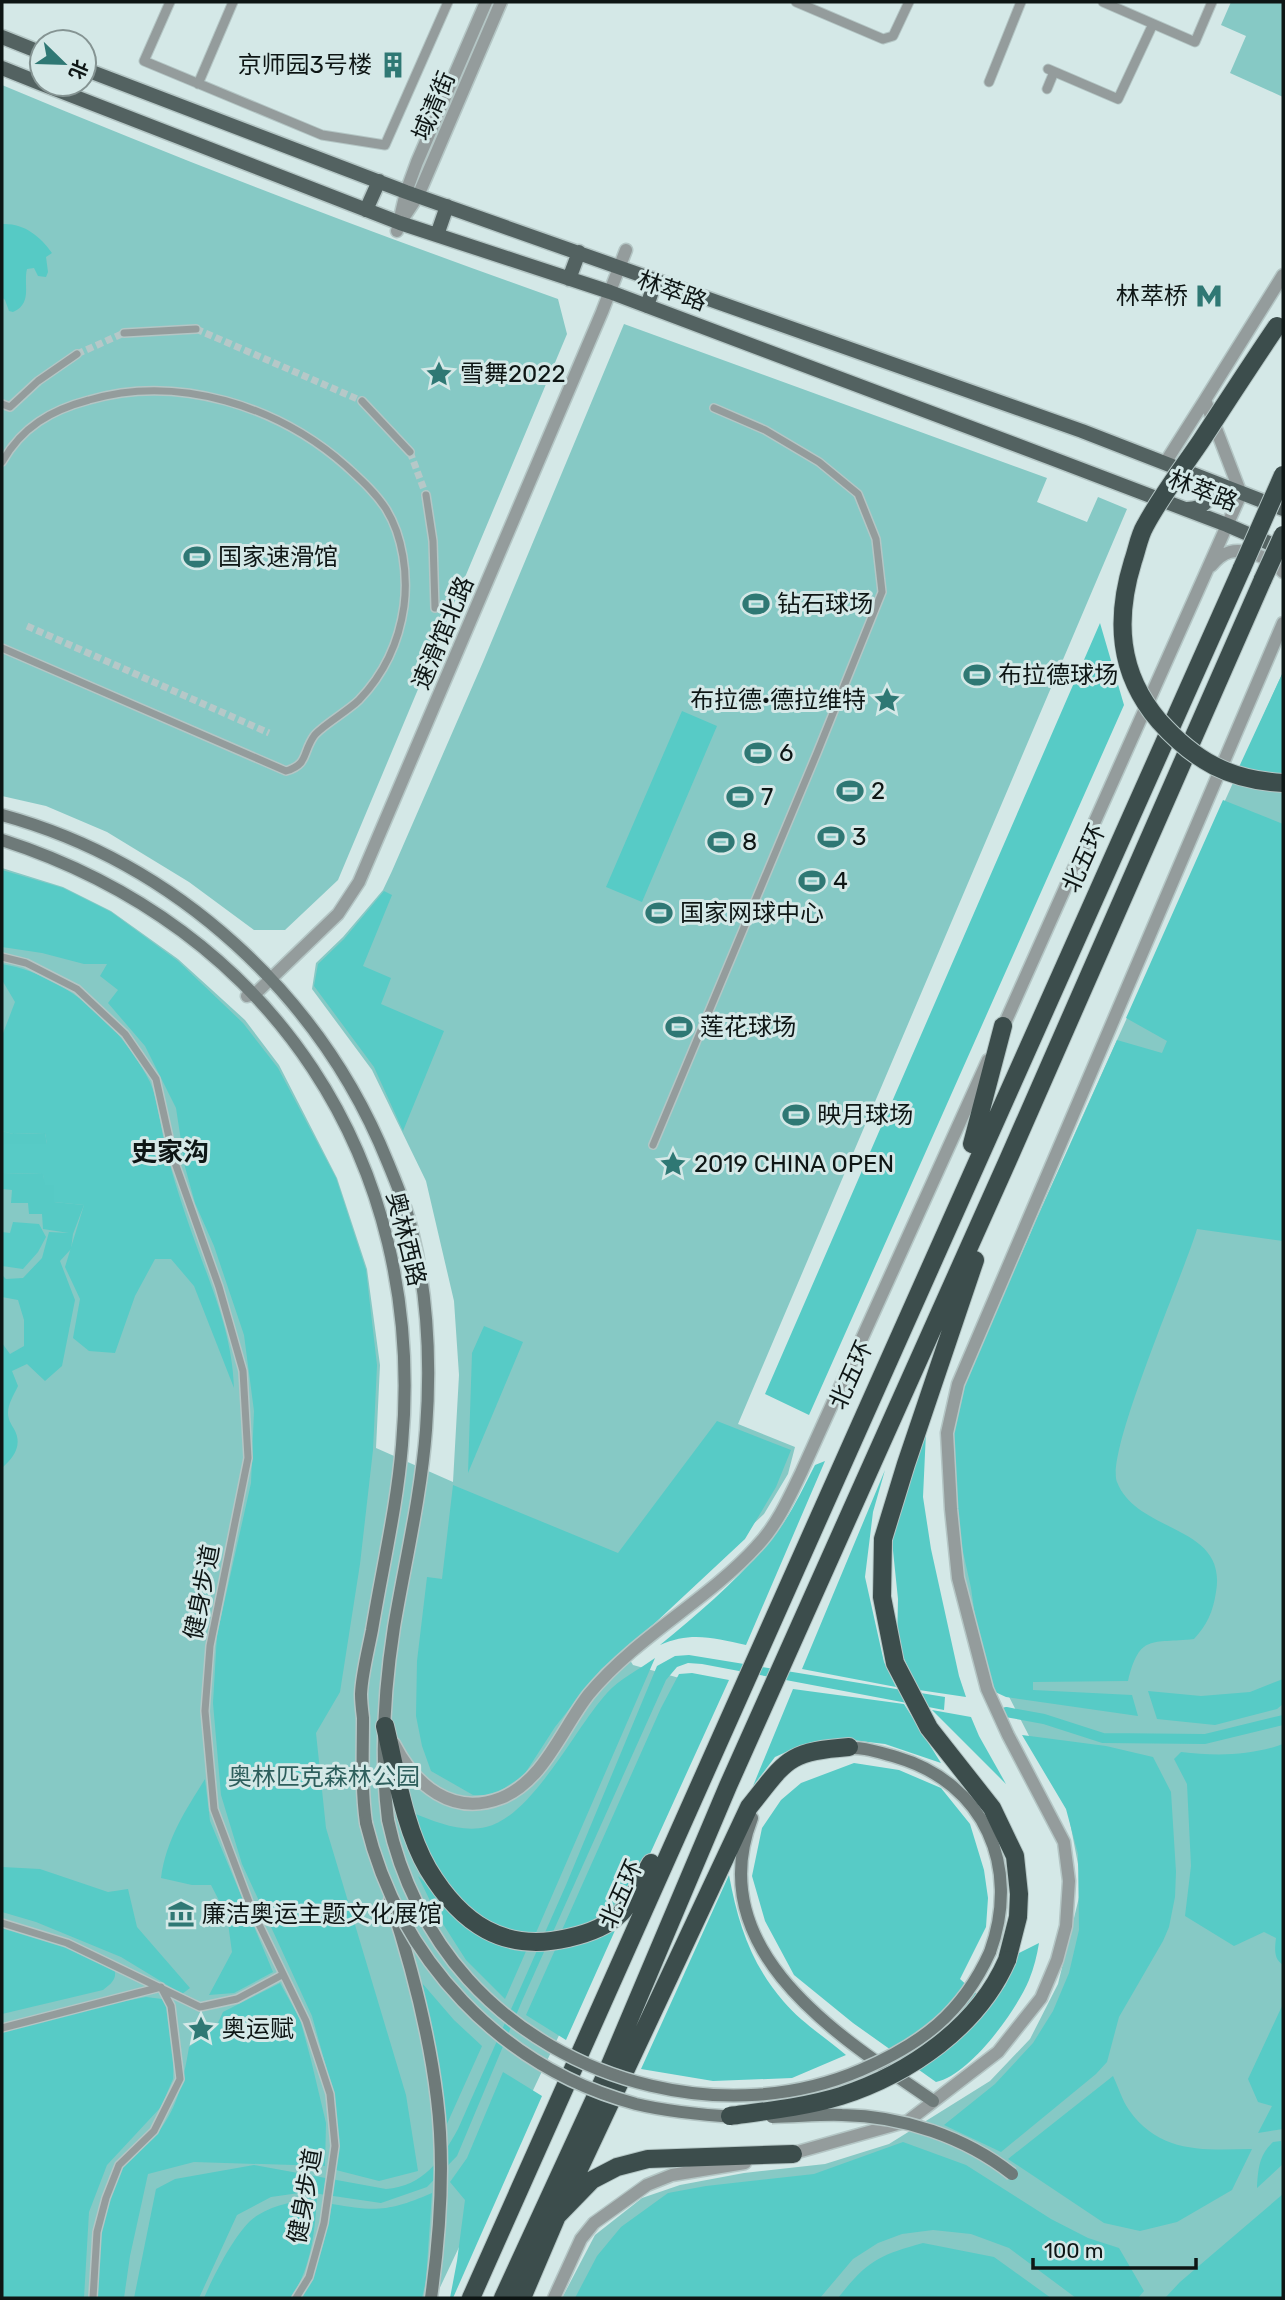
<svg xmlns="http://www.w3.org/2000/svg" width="1285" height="2300" viewBox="0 0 1285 2300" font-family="Rubik,'Noto Sans SC',sans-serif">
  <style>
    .green { fill: #86c9c5 }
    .forest { fill: #57cbc6 }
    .water { fill: #56cac5 }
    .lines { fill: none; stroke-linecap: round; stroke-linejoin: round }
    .stream { stroke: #56cac5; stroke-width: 3.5 }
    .canal { stroke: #56cac5; stroke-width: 10 }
    .pedestrian-tunnel { stroke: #b6c8c8; stroke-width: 7; stroke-dasharray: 7 3.5; stroke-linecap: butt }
    .pedestrian-casing { stroke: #b4c6c5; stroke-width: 10 }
    .minor-casing { stroke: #b4c6c5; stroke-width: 11 }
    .tertiary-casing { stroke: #b4c6c5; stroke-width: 15 }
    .secondary-casing { stroke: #b4c6c5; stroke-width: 15 }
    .primary-casing { stroke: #b4c6c5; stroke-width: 17 }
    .motorway-casing { stroke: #b4c6c5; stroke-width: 20 }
    .pedestrian { stroke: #949c9c; stroke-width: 7 }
    .minor { stroke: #949c9c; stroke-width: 9 }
    .tertiary { stroke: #949c9c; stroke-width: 12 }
    .secondary { stroke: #6e7a79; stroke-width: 12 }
    .primary { stroke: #536261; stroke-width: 14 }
    .motorway { stroke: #3c4d4c; stroke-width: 18 }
    .secondary-bridge-casing { stroke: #b4c6c5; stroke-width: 15; stroke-linecap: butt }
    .motorway-bridge-casing { stroke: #b4c6c5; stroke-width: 20; stroke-linecap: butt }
    .secondary-bridge { stroke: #6e7a79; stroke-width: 12 }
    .motorway-bridge { stroke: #3c4d4c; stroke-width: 18 }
    .labels { text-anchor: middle; stroke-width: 6; stroke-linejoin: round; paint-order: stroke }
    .poi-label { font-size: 24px; fill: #0e1615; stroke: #d4e8e7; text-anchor: start }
    .street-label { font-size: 24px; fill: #0e1615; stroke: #d4e8e7 }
    .park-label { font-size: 24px; fill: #2e5f5d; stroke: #d4e8e7 }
    .neighbourhood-label { font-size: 26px; font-weight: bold; fill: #0e1615; stroke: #d4e8e7 }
  </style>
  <rect width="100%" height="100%" fill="#d4e8e7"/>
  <path class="green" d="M1231,2H1283V97L1230,73L1246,36L1221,25Z
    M2,85C185,162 370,232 558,299L567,334L338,880L285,930H254L189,882L107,832L46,806L2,796Z
    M624,324L1047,478L1037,502L1087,522L1098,497L1127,509L738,1424L795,1447L788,1474L764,1514L622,1647L633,1665L722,1690L435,2298H2V868L63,887L111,911L178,959L245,1020L279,1065L337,1178L367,1269L380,1365L376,1448L453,1482L459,1375L454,1301L426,1181L372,1070L312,989L316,963L343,937L383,890L392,871L483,662Z
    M1283,672V2298H562L595,2235L642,2198L680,2185L744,2173L825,2164L889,2144L990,2081L1030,2039L1058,1984L1082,1885L1068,1812L982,1644L963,1577L954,1434L1034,1224Z"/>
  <path class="forest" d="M1100,623L1124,705L809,1415L765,1394Z
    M1283,672V776L1262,774L1239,767Z
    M682,711L717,726L642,902L606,887Z
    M1223,800L1283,824V1241L1197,1229C1185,1271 1105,1452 1117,1482C1137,1534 1228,1524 1216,1592C1213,1612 1207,1625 1194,1639C1151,1644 1140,1633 1128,1681L1033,1682V1690L1132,1695L1138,1716L1006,1697L993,1691L980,1651L971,1588L958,1529L950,1431L963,1384L1117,1040L1162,1053L1167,1041L1126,1018Z
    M2,870L63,888L111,912L178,961L243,1023L278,1068L336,1178L366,1270L377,1365L373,1450L360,1564L340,1692L316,1733L326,1828L406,2095L418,2171L379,2181L336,2170L338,2142L332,2088L312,2016L242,1864L221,1795L213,1703L217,1635L251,1483L254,1411L244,1335L214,1246L195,1203L185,1167L176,1108L145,1046L108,1003L118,990L100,976L107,964H84L42,953L2,947Z
    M384,891L392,895L363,966L391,978L381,1004L444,1031L403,1131L374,1067L314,986L318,964L344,939Z
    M2,964C66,975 121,1025 150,1082C158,1100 160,1125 165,1144C171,1172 180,1198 189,1225C208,1280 232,1328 234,1388L194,1286L171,1259H155L135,1296L115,1353L89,1351L73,1338L80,1299L65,1267L84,1205L54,1202L44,1185L43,1174L2,1173L3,1144H47L45,1133L13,1134L2,1131V1036L15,1002L2,980Z
    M13,1222L39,1224L46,1237L38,1252L23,1269L2,1266V1232L10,1233Z
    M484,1326L523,1342L468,1473L472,1353Z
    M717,1421L791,1450L776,1487L745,1539L655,1623L601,1669L555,1727L524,1775L494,1795H473L431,1771L422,1746L416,1716L417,1661L427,1577L442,1579L453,1485L618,1553Z
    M926,1432L923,1497L931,1549L959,1676L966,1697L919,1690L897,1644L898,1599L892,1541L906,1486Z
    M825,1461L746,1645C714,1638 691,1631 660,1645C705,1608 750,1570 784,1522C796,1504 805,1484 815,1465Z
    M885,1470L873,1512L865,1577L884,1662L896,1687L802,1669Z
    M655,1658L535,1935C502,1930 466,1913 446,1884C431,1863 423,1837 413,1813C436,1822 462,1833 486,1827C532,1817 575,1728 607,1693C619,1679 640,1669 655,1658Z
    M692,1673L729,1680L649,1856L623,1895L605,1912L581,1927L562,1930L661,1708L679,1674Z
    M1283,1679V1704L1277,1709L1215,1725L1157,1719L1148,1691L1201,1696L1250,1692Z
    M793,1689L904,1704L941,1763L885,1744L843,1739L795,1748L775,1757L753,1786Z
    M932,1710L971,1717L979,1736L1006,1784Z
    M1022,1735L1106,1746L1153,1757L1171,1792L1176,1872L1175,1897L1169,1927L1163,1941L1119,2017L1107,2062L1096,2074L1001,2152L944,2125L995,2084L1033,2043L1053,2011L1069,1973L1079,1930L1078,1854L1066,1809Z
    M1283,1744V1965C1273,1959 1275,1947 1276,1938L1264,1932L1234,1946L1185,1916L1191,1866L1187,1784L1174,1759L1181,1752C1215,1756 1251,1756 1283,1744Z
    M854,1763L899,1770L941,1788L970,1824L984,1870L988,1898L986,1927L960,1979L990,2006L1005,1986L1019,1953L1039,1943C1037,1955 1034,1968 1029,1980C1016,2011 970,2075 936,2082L853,2023L794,1975L765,1921L752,1876L762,1828L781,1800L801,1783Z
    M205,1779L210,1821L273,1972L234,1993L209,1995L232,1952L227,1916L211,1885H192L161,1878C166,1840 185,1811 205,1779Z
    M2,1867L40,1869L108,1892L128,1889L137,1927L190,1988L182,1994L121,1957L36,1922L2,1912Z
    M729,1875C738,1924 751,1964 784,2002C801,2022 826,2038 846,2055L792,2078L713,2081L641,2069Z
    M418,1876L469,1924L527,1949L505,1999L466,1960L436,1913Z
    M2,1924L33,1932L113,1965C118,1977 114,1982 103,1990L2,2014Z
    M617,1926L566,2040L526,2015L555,1950L587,1943Z
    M280,1983L300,2019L311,2060L326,2123L325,2166L194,2162L148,2174L130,2256L124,2298H96C99,2256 99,2204 123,2167C132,2153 148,2144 158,2132C178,2108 184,2077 189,2047L216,2027L223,2012Z
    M422,1983L454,2020L482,2046L446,2126L438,2058Z
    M146,1997L162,1999L168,2008L174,2042L173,2079L161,2107L107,2165L89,2212L84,2298H2V2025Z
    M1283,2004V2129L1258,2133L1272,2106L1258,2102L1248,2079Z
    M503,2072L542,2096L453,2298H450L457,2261L465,2200L450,2182L467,2158Z
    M1113,2076C1118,2086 1122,2100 1129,2110C1160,2154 1204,2150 1252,2149L1232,2190L1177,2222L1140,2231L1104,2223L1008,2159Z
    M1281,2141L1283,2164L1257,2188C1258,2169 1259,2155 1273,2142Z
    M903,2142L966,2165L1051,2219L1088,2238L1119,2248L1144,2291L1138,2298H1076L1009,2248L971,2234L933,2230L902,2234L878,2243L853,2259L820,2298H575L597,2256L621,2227L668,2193L706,2186L814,2174Z
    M432,2193L426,2280L422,2298H301C318,2268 326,2238 332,2204C377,2212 390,2211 432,2193Z
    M1283,2194V2298H1165L1180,2282Z
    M317,2197C315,2232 311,2268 291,2298H204C213,2277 238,2226 258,2215C276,2204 297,2201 317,2197Z
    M923,2243L994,2257L1051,2298H934L923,2295L889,2298H838C867,2261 879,2255 923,2243Z"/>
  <path class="water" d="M2,224C24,223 40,236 52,253L46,257L48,272L46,277L38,276L34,268L27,269C23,285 33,303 13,312L9,311L5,300L2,297Z
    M2,1131L13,1134L45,1133L47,1144H4L2,1150Z
    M2,1173L43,1174L45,1185H54V1202L84,1205L73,1234L71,1249L60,1261L75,1300L62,1366L45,1381L27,1364L12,1371L18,1386C14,1395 8,1403 8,1413C8,1419 11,1424 14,1429C23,1445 14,1457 2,1468V1343L10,1354L24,1346V1320L18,1300L2,1297V1275L6,1279L23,1278L42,1258L49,1232L69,1233L43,1229L42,1214H29L28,1203H11L12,1190L2,1189Z
    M689,1655L945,1697L944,1710L702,1664L688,1663L677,1667L666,1680L522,2001L457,2156L427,2187L381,2203L306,2192L271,2197L237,2215L199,2298H134L156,2189L175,2179L254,2165L386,2189C424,2186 441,2160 458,2129L566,1885L657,1666L675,1656Z"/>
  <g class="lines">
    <path class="stream" d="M895,2298L928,2296L939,2298"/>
    <path class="canal" d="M1006,1712L1044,1719L1103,1738L1205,1739L1283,1720"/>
    <path class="pedestrian-tunnel" d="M196,329L362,401
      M77,354L124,333
      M410,452L426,495
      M27,626L269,733"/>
    <g class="pedestrian-casing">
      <path id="pedestrian" d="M124,333L196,329
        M362,401L410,452
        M2,404L10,407L38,381L77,354
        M2,462C22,427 51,410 89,400C178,374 278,406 346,466C360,479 375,492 386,509C403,536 408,575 404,606C399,642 384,674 359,700C348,711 320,727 314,736C302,753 309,764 286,771L2,648
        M426,495L433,541L435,608
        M2,957L26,963L77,989L125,1034L156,1079L174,1160L219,1287L243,1371L248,1458L210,1646L205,1711L214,1809L252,1910L306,2021L330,2094L335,2146L324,2223L309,2277L296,2298
        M653,1145L817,753L882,592L876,539L858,494L819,462L765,430L714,408
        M2,1923L67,1943L200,2007L237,1999L282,1975
        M2,2028L161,1987L171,2006L180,2079L154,2131L119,2165L106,2198L97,2232L93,2298"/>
    </g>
    <g class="minor-casing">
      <path id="minor" d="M170,2L144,61L322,135L385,145L448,2
        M796,2L883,39L893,36L909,2
        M1103,2L1195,42L1212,2
        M1048,69L1118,99L1153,24
        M989,82L1021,2
        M198,84L233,2
        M1047,89L1054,72"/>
    </g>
    <g class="tertiary-casing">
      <path id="tertiary" d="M404,217L418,196L501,2
        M397,231L406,192L417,162L486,2
        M1165,463L1205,400
        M1211,566C1216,560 1222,554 1230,552C1246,548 1273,559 1283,572
        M247,996L255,994L338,914L359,882L602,312L626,250
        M1000,1034L1241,494L1205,400L1283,275
        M394,1744C415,1785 452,1817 501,1798C544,1781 562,1728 589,1694C637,1636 707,1601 757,1546C777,1525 789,1498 801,1473L988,1060
        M787,2155L908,2121L998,2052L1041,1998L1057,1960L1066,1926L1069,1881L1064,1842L1008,1735L987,1689L958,1578L951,1509L947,1433L958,1384L1283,623
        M554,2298L581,2239L594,2223L647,2185L672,2175L745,2163"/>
    </g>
    <g class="secondary-casing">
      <path id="secondary" d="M2,815C177,863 321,996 388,1163C397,1185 407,1208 412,1231C428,1296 431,1363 426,1430C421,1496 405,1562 394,1627C384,1691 380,1756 388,1820
        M2,840C272,927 427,1161 402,1445C397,1507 382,1569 372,1630C368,1651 362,1673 361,1694C361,1702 362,1710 363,1718C363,1753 361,1788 366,1823
        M844,1749C859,1745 881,1753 896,1757C985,1783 1021,1867 990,1952
        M752,1818C700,1952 842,2038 933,2101
        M390,1900C411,1964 429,2032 437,2099C445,2164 440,2234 431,2298"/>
    </g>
    <g class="primary-casing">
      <path id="primary" d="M2,37L42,53
        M2,68L42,84
        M84,69L406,192L1082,431L1283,509
        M42,84L400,223L610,292L1051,458L1227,525L1283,549
        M366,210L379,181
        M437,235L447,206
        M569,279L579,252
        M647,306L656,279
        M1187,509C1210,508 1211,497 1203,478"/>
    </g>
    <g class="motorway-casing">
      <path id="motorway" d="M972,1144L1003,1026
        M975,1260L906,1464L883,1539L882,1597L895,1663L929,1728L992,1808L1015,1856L1019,1894L1018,1917L1007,1960
        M385,1726C396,1771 404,1828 428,1869C461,1924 504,1953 568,1938C586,1934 607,1927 621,1913C632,1902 642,1878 651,1863
        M557,2216L749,1807C787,1760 786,1752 849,1747
        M471,2298C724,1719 982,1143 1242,568
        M503,2298L607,2072L728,1786L1008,1160L1263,579
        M522,2298L557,2216L592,2180L617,2167L648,2159L793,2154"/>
    </g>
    <use href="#pedestrian" class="pedestrian"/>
    <use href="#minor" class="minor"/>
    <use href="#tertiary" class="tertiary"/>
    <use href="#secondary" class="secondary"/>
    <use href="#primary" class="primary"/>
    <use href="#motorway" class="motorway"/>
    <g class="secondary-bridge-casing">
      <path id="secondary-bridge" d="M388,1820C400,1877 428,1935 468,1979C563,2085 729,2127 861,2070C921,2044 962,2014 990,1952
        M366,1823C399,1959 501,2068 636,2104C669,2112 703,2115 737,2117
        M772,2117C796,2117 819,2114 842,2115C903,2116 965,2137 1012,2174"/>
    </g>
    <g class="motorway-bridge-casing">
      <path id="motorway-bridge" d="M1277,326C1251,364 1226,403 1201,441C1182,469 1161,496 1145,526C1139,536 1137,550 1133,561C1115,619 1118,673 1159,721C1195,761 1229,780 1283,783
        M1242,568L1283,475
        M1263,579L1283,535
        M730,2116C767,2111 805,2107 841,2096C909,2074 978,2027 1007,1960"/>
    </g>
    <use href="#secondary-bridge" class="secondary-bridge"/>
    <use href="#motorway-bridge" class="motorway-bridge"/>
  </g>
  <defs>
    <g id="building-bare" transform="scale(2.1)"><path d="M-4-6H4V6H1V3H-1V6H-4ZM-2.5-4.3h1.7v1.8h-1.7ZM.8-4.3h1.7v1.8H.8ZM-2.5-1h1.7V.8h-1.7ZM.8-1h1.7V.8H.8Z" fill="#2f7874" stroke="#d4e8e7" stroke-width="2.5" paint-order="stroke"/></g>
    <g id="metro-bare" transform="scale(2.1)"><path d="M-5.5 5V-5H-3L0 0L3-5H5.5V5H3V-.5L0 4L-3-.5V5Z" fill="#2f7874" stroke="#d4e8e7" stroke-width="2.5" paint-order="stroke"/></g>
    <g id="sight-bare" transform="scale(2.1)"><path d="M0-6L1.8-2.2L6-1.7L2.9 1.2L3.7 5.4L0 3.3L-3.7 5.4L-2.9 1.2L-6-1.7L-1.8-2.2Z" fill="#2f7874" stroke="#d4e8e7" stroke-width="2.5" paint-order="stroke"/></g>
    <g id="stadium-bare" transform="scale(2.1)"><path d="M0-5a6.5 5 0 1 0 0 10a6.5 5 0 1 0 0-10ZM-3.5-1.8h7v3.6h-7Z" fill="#2f7874" stroke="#d4e8e7" stroke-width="2.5" paint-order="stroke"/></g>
    <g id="museum-bare" transform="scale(2.1)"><path d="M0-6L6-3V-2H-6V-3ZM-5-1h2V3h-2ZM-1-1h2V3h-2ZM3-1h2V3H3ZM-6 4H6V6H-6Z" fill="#2f7874" stroke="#d4e8e7" stroke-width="2.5" paint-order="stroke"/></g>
  </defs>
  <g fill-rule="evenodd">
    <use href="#building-bare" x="393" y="65"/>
    <use href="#metro-bare" x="1209" y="296"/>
    <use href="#sight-bare" x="439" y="374"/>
    <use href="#stadium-bare" x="197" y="557"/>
    <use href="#stadium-bare" x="756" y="604"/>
    <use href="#stadium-bare" x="977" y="675"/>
    <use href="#sight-bare" x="887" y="700"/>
    <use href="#stadium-bare" x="758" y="753"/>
    <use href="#stadium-bare" x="850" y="791"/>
    <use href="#stadium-bare" x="740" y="797"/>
    <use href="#stadium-bare" x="831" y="837"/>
    <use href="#stadium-bare" x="721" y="842"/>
    <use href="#stadium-bare" x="812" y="881"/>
    <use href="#stadium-bare" x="659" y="913"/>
    <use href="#stadium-bare" x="679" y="1027"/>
    <use href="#stadium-bare" x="796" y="1115"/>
    <use href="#sight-bare" x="673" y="1164"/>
    <use href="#museum-bare" x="181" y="1914"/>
    <use href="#sight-bare" x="201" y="2029"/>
  </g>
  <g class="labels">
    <g class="poi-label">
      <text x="372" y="73" text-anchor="end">京师园3号楼</text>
      <text x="1188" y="304" text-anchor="end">林萃桥</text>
      <text x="460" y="382">雪舞2022</text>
      <text x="218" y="565">国家速滑馆</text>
      <text x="777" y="612">钻石球场</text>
      <text x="998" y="683">布拉德球场</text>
      <text x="866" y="708" text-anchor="end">布拉德·德拉维特</text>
      <text x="779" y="761">6</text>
      <text x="871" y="799">2</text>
      <text x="761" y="805">7</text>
      <text x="852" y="845">3</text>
      <text x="742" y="850">8</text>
      <text x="833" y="889">4</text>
      <text x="680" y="921">国家网球中心</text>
      <text x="700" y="1035">莲花球场</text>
      <text x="817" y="1123">映月球场</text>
      <text x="694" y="1172">2019 CHINA OPEN</text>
      <text x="202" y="1922">廉洁奥运主题文化展馆</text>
      <text x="222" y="2037">奥运赋</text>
    </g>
    <g class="street-label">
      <text transform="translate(434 106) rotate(-67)" y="8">域清街</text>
      <text transform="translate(672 291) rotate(20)" y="8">林萃路</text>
      <text transform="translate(1203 491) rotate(21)" y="8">林萃路</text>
      <text transform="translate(443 633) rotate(-67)" y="8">速滑馆北路</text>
      <text transform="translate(1084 858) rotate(-66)" y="8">北五环</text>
      <text transform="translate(406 1239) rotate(76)" y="8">奥林西路</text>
      <text transform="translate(851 1375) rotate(-66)" y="8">北五环</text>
      <text transform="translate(202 1592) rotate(-79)" y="8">健身步道</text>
      <text transform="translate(621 1894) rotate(-66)" y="8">北五环</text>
      <text transform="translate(305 2196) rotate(-80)" y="8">健身步道</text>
    </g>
    <g class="park-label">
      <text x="324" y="1785">奥林匹克森林公园</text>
    </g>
    <g class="neighbourhood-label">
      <text x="170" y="1161">史家沟</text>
    </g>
  </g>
  <rect width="1285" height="2300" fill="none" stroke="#0e1615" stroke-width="7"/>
  <g transform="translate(63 63) rotate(113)"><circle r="33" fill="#d4e8e7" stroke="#859493" stroke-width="2"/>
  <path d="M0-5L12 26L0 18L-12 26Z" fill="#2f7874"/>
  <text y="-10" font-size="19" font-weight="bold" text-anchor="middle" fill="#0e1615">北</text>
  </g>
  <path d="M1033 2258v10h163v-10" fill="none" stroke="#0e1615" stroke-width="3.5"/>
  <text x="1044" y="2258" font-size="21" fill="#0e1615" stroke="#d4e8e7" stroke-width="5" paint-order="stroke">100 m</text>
</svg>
